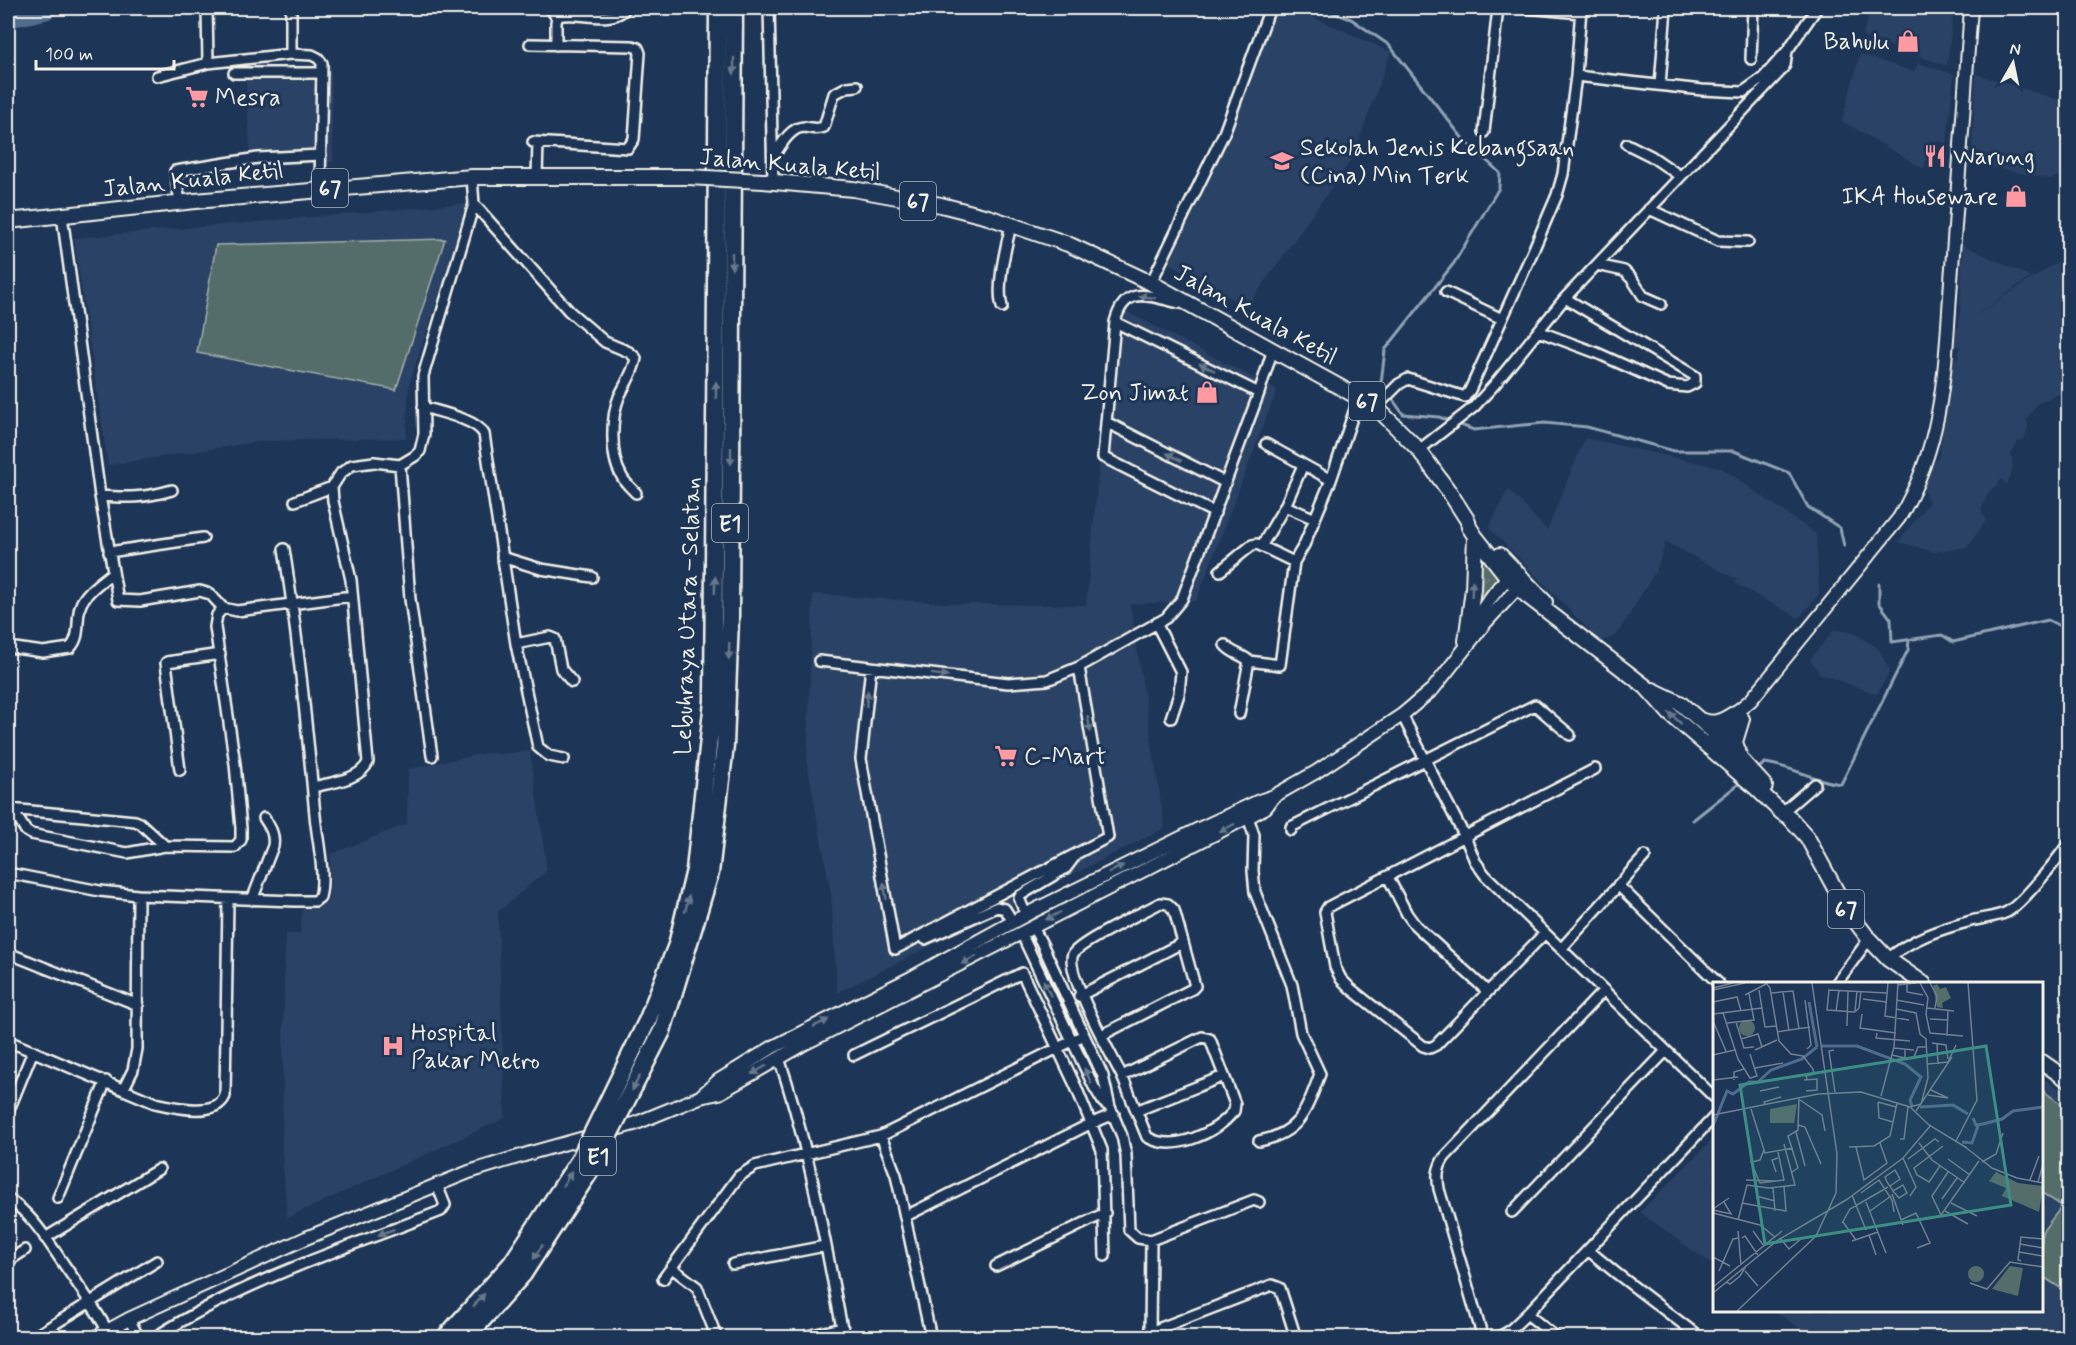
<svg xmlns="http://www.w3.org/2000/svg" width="2076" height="1345" viewBox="0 0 2076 1345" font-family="Mynerve,sans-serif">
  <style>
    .built { fill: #2c4265 }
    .grass { fill: url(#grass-tufts); stroke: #a4afa9; stroke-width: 1.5 }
    .park { fill: #556d6a; stroke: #a4afa9; stroke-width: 1.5 }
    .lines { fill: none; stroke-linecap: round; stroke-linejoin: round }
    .stream { stroke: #91a2b3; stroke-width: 3 }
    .river { stroke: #4f6d8f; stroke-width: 16 }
    .minor-casing { stroke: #f4f1e8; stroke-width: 14 }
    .secondary-casing { stroke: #f4f1e8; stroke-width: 16 }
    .primary-casing { stroke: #f4f1e8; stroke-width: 18 }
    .motorway-casing { stroke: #f4f1e8; stroke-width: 21 }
    .minor { stroke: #1d3557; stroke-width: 9 }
    .secondary { stroke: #1d3557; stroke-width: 12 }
    .primary { stroke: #1d3557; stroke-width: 14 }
    .motorway { stroke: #1d3557; stroke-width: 16 }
    .primary-bridge-casing { stroke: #f4f1e8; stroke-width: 18; stroke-linecap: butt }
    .motorway-bridge-casing { stroke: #f4f1e8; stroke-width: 21; stroke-linecap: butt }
    .primary-bridge { stroke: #1d3557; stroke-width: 14 }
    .motorway-bridge { stroke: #1d3557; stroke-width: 16 }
    .oneway { fill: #68778a }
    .labels { text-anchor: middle; stroke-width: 6; stroke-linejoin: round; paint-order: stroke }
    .shield { fill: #1d3557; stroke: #b4b9bc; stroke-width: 1.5 }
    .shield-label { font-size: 22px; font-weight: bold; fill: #f4f1e8 }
    .poi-label { font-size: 24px; fill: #f4f1e8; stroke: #1d3557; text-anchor: start }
    .street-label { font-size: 24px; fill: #f4f1e8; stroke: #1d3557 }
    .inset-river { fill: none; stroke: #4f6d8f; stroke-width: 3 }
    .inset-road { fill: none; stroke: #738091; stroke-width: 1.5 }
    .view { fill: #3d8f86; fill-opacity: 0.15; stroke: #3d8f86; stroke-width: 3 }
    .inset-edge { fill: none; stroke: #f4f1e8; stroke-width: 3 }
  </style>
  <defs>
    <pattern id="grass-tufts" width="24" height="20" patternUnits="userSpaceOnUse" patternTransform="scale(1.5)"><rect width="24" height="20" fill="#556d6a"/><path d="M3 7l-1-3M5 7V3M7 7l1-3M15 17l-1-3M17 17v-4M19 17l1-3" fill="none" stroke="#6e827f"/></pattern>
  </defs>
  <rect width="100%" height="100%" fill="#1d3557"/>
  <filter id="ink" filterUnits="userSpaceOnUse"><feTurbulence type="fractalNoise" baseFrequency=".0167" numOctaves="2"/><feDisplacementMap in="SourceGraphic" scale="12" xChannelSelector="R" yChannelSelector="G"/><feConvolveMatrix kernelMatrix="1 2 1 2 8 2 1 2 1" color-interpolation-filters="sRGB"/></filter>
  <g filter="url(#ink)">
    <path class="built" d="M1279,8H1293L1391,52L1353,157L1247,307L1168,262Z
      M1871,8H1954L1947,66L1919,56L1920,54L1862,37Z
      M1860,54L1914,72L1918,63L1954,74L1947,143L1929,140L1924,169L1842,121Z
      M331,64L333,162L251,167L245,65Z
      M1976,74L2059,100L2068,124L2067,173L2051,179L1971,163Z
      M469,203L409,385L406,438L263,441L108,465L74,238Z
      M1963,245L2031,277L1973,317L2068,255V390L2037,404L2027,419L2028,426L2024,440L2018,441L2011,454L2013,467L2010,479L2006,485L2002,479L1989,492L1981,510L1986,520L1968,547L1934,552L1899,542L1929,502L1921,482L1939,456L1953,360L1958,359L1960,346L1954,347L1955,329L1959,326Z
      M1114,305L1277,390L1196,601L1130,604L1165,828L837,993L831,894L807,763L813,594L960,604L1086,605Z
      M1585,438L1722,468L1816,534L1819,594L1799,618L1736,584V579L1666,542L1656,571L1616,636L1600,641L1489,528L1508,489L1547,530Z
      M1834,630L1852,632L1878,648L1890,671L1877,694L1820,674L1810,659Z
      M530,751L547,870L498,912L505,1118L287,1218L282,1152L284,973L286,934H300L303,904L322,905L329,899L331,854L407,824L408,769L486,753L501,754Z
      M2042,1077L2068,1095V1337H1812L1775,1311L2042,1310Z
      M1714,1138V1266L1640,1212Z"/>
    <path class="grass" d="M1477,549L1498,577L1489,592L1481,596L1477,590Z"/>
    <path class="park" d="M445,239L396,390L197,353L216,245Z
      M2042,1090L2068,1109V1293L2042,1276V1232L2062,1206L2042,1193Z"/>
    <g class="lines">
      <path class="stream" d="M1320,8L1351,19L1389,45L1464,140L1500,173L1499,188L1454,263L1385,350L1381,383L1403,414L1439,417L1474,430L1544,423L1587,427L1674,451H1734L1789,473L1808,507L1840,528L1844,546
        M1879,584V603L1891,619L1892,642L1942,635L1953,642L2048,620L2068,630
        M1756,770L1765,763C1791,766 1815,781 1841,784L1908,650L1909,640
        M1693,820L1741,782"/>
      <path class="river" d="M8,20L45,12L52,8"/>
      <g class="minor-casing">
        <path id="minor" d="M207,8L208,63
          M550,8L557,18
          M769,8L773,182
          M1526,8L1581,13
          M530,44L632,46L638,48L640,53L634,139L628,148L533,142
          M556,45V22L558,16C578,10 610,26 626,8
          M291,54V8
          M1751,59L1753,8
          M234,73H321
          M157,76L208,63L291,54L312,55L318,58L322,63L320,189
          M1576,76L1702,90L1743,92L1763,78L1787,51L1817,8
          M1660,85L1666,8
          M1484,132L1498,8
          M1627,144L1651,156L1680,176
          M773,157C780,147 790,127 804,127C812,128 817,130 824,127L834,94L847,87L857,86
          M537,176L538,143
          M180,202L175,171L258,158L321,155
          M474,204L569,311L605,342L629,352L636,358C634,372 625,384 619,397C611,417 610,456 621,475C624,482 631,488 636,493
          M1649,209L1718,241L1748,242
          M62,215L100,496L118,600L140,601L200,591L210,594L223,608L237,611L352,596
          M1597,265L1624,271L1632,279L1643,296L1661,304
          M1151,283L1224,133L1270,8
          M1446,292L1502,319
          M1179,303C1149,296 1125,284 1115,322L1103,457L1215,513
          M1002,307C996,285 1006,247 1011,225
          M1115,322L1259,393
          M1538,331L1597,353L1668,385L1687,387L1695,383V376L1565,298
          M423,407C439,412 476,419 484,434L516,644L538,747L549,756L564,759
          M1376,407L1399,384L1408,379L1465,397L1470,390L1533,251L1557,195L1563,174L1576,76L1581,8
          M1106,422L1226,483
          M1266,444L1331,480
          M1419,450L1474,407L1495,384L1565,298L1779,73L1785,65L1787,51
          M400,465L410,599L432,756
          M100,496C127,498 145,498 172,490
          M295,501L332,487
          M1285,506L1303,465
          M1262,545L1285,506L1315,519
          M109,552L203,538
          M502,557L541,569L592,577
          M1220,571L1252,545L1257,544L1294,562
          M1156,623L1181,672L1179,694L1171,718
          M516,644L550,637L555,639L561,669L572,682
          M1225,645C1232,654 1242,654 1249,661L1239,714
          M8,647L43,652L70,648C81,637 76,622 80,607C84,593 101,582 112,573
          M819,661L1008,683L1047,680L1079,667L1166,618L1182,599L1259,393L1273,349
          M1249,661L1280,665L1294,562L1304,545L1331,480L1359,397
          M871,667L861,759L895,949L1108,837L1079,667
          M1402,715L1465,837L1475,861L1485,875L1714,1097
          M180,770L166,663L167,662L220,654
          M313,787C329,783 361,780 368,762L351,580L333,501L332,487L341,473L352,465L374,462L400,465L415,456L420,451L424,434L423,376L474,204L472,177
          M8,803L26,831L31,834L127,853L165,846L235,847L241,840V828L235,764L215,627L217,615L223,608
          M1787,808L1815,784
          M10,809L135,821L140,823L165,846
          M1248,817L1254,835L1253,871L1255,892L1292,985L1301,1033L1320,1074C1306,1110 1301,1133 1259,1141
          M1291,830V827L1535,705L1570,735
          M8,873L100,891L138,895L295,901H315L320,897C326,874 317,839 315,815C307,726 298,637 284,549
          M1388,877L1407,914L1415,925L1487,991
          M1618,885L1719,984
          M252,900L273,846C275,834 270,827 264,818
          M1026,915L1019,898L1021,895L1066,868L1075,856
          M1033,927L1042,944L1103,1076L1110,1107L1122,1136L1126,1155L1129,1230L1138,1238L1151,1240L1254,1200L1259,1202
          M1021,933L1094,1087L1103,1102L1110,1107
          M1544,934L1436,1045L1430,1048L1423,1046L1351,989L1341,979L1335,967L1325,912L1328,907L1595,769
          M925,939L997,907L1005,909L1013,922
          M1561,949L1645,856
          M8,953L138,1005
          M1888,959C1912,938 1941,929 1971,921C1982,918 1997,917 2007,912C2022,904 2057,860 2068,844
          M1836,984L1869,939
          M1079,996L1182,943
          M1102,1035L1192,989L1195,986L1174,910L1168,904L1160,903C1144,912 1080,942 1073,954C1064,971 1112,1056 1122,1076L1202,1037L1210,1039L1235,1104L1234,1111C1216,1133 1174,1153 1147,1137L1122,1076
          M8,1041L155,1103C173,1107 216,1118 225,1096L228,900
          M854,1055L1022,973L1076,1087L1102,1150L1105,1256
          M779,1058C810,1149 825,1244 844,1338
          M124,1088L133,1070L137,1049L138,895
          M1136,1111L1224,1076
          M8,1112L33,1051
          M881,1136L896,1175L931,1338
          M58,1198L106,1081
          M8,1199C32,1214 47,1240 63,1263C78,1285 94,1306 107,1330
          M1512,1212L1666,1051
          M906,1216L1090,1124L1114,1114
          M45,1238L159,1169
          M1588,1250L1616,1273L1701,1338
          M8,1261L25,1250
          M733,1264L825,1246
          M996,1266L1105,1213
          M672,1268L697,1287L717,1338
          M663,1279L739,1176L755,1166L881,1136L1084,1035
          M1527,1314L1557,1338
          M129,1319L139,1338
          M1150,1332L1272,1285L1280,1288L1296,1338
          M1150,1336L1151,1240
          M32,1338L157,1261
          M154,1338C242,1281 344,1249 441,1211L445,1205L437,1185
          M798,1338L843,1328
          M1483,1338L1439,1189C1437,1177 1437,1169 1444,1158L1604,990
          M1497,1338L1508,1332L1527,1314L1714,1117"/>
      </g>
      <g class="secondary-casing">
        <path id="secondary" d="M1469,634C1480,610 1495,590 1514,571
          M1712,740L1735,713L1751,700L1899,518C1947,439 1945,356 1952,267C1959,180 1965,94 1971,8
          M1715,752L1741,720
          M701,1096L719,1080L773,1047L911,978L1033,911L1201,828L1259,801L1274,796L1316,772L1402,715L1433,689L1485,623L1524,581
          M94,1338L129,1319L306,1238L469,1172L534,1152L634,1124L700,1097L719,1093L802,1045L1248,817L1266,807L1274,796"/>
      </g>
      <g class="primary-casing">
        <path id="primary" d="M763,181L853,189L941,205L988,217L1068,244L1151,283L1376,407L1419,450L1450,493L1468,521L1469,527L1475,536L1508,578L1526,595L1646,687L1670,714L1755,787L1781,812L1789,817L1807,837L1846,909L1869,939L1888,959L1924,984
          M8,221L195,201L472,177H688
          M1500,555L1545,602
          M1466,641L1473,589L1475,536
          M1653,690L1680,703L1724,741L1765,786
          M1700,720C1714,726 1723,721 1735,713
          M1740,757L1735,742L1742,719
          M2042,1062L2068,1080"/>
      </g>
      <g class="motorway-casing">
        <path id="motorway" d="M648,1019L677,945L695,870L713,701L718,8
          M662,1031L710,873L725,745L730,618L734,8
          M445,1338L512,1263
          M466,1338L523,1274"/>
      </g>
      <use href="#minor" class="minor"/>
      <use href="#secondary" class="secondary"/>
      <use href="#primary" class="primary"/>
      <use href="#motorway" class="motorway"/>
      <g class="primary-bridge-casing">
        <path id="primary-bridge" d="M688,177L763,181"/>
      </g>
      <g class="motorway-bridge-casing">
        <path id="motorway-bridge" d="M512,1263L579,1161L648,1019
          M523,1274L592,1168L662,1031"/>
      </g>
      <use href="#primary-bridge" class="primary-bridge"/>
      <use href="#motorway-bridge" class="motorway-bridge"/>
    </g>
    <defs><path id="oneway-solid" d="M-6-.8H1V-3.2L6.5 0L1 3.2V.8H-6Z" transform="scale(1.5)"/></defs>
    <g class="oneway">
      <use href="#oneway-solid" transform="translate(734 66) rotate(90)"/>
      <use href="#oneway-solid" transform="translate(732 261) rotate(90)"/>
      <use href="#oneway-solid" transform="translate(1147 297) rotate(-174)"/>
      <use href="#oneway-solid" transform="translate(1207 367) rotate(-154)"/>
      <use href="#oneway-solid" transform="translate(716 390) rotate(-90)"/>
      <use href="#oneway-solid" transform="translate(731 456) rotate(90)"/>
      <use href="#oneway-solid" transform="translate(1174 457) rotate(-153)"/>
      <use href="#oneway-solid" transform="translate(715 585) rotate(-89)"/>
      <use href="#oneway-solid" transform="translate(1472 589) rotate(-87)"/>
      <use href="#oneway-solid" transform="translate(729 651) rotate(92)"/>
      <use href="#oneway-solid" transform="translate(940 675) rotate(7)"/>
      <use href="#oneway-solid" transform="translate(867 699) rotate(-84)"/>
      <use href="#oneway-solid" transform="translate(1675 718) rotate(-138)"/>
      <use href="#oneway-solid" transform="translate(1089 724) rotate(80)"/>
      <use href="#oneway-solid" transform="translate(1227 828) rotate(152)"/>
      <use href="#oneway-solid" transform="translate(1116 869) rotate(-27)"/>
      <use href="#oneway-solid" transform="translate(885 891) rotate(-100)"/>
      <use href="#oneway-solid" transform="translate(687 904) rotate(-76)"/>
      <use href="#oneway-solid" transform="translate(1053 916) rotate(152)"/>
      <use href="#oneway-solid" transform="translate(969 960) rotate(153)"/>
      <use href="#oneway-solid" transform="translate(1047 988) rotate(-115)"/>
      <use href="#oneway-solid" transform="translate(821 1023) rotate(-26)"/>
      <use href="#oneway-solid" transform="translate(759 1070) rotate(150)"/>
      <use href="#oneway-solid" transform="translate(1088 1076) rotate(-115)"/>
      <use href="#oneway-solid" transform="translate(636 1083) rotate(117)"/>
      <use href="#oneway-solid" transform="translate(567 1179) rotate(-57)"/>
      <use href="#oneway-solid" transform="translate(386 1232) rotate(159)"/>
      <use href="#oneway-solid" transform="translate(538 1252) rotate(123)"/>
      <use href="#oneway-solid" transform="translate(479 1300) rotate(-48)"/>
    </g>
  </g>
  <defs>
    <g id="shop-bare" transform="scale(1.8)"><path d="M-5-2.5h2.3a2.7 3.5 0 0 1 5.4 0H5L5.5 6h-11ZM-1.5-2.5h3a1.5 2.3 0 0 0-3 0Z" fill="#ff9aa2" stroke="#1d3557" stroke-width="2.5" paint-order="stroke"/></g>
    <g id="supermarket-bare" transform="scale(1.8)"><path d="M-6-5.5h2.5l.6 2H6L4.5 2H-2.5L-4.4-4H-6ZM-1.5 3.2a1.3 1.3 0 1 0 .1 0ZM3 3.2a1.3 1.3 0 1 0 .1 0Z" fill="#ff9aa2" stroke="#1d3557" stroke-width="2.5" paint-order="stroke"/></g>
    <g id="restaurant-bare" transform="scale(1.8)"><path d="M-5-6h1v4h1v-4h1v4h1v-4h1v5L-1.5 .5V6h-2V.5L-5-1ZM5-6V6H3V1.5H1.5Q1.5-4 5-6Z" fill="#ff9aa2" stroke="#1d3557" stroke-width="2.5" paint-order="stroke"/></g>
    <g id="school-bare" transform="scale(1.8)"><path d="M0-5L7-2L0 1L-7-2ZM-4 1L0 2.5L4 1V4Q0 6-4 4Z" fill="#ff9aa2" stroke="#1d3557" stroke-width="2.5" paint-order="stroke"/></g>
    <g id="hospital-bare" transform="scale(1.8)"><path d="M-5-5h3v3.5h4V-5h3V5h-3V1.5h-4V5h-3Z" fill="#ff9aa2" stroke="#1d3557" stroke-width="2.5" paint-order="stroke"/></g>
  </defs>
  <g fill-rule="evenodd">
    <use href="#shop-bare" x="1908" y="41"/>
    <use href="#supermarket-bare" x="197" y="97"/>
    <use href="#restaurant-bare" x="1935" y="156"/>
    <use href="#school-bare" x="1282" y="161"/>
    <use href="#shop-bare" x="2016" y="196"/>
    <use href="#shop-bare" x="1207" y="392"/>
    <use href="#supermarket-bare" x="1006" y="756"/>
    <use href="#hospital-bare" x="393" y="1046"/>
  </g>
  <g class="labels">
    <g class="shield">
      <rect x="312" y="169" width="36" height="38" rx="4.5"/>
      <rect x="900" y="182" width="36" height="38" rx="4.5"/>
      <rect x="1349" y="382" width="36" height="38" rx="4.5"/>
      <rect x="712" y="504" width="36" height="38" rx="4.5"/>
      <rect x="1828" y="890" width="36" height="38" rx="4.5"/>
      <rect x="580" y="1137" width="36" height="38" rx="4.5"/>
    </g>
    <g class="shield-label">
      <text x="330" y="196">67</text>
      <text x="918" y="209">67</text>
      <text x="1367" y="409">67</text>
      <text x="730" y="531">E1</text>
      <text x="1846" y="917">67</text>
      <text x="598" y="1164">E1</text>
    </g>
    <g class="poi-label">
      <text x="1890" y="49" text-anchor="end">Bahulu</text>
      <text x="215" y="105">Mesra</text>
      <text x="1300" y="155">Sekolah Jenis Kebangsaan<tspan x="1300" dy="28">(Cina) Min Terk</tspan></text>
      <text x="1953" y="164">Warung</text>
      <text x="1998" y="204" text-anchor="end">IKA Houseware</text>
      <text x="1189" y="400" text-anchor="end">Zon Jimat</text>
      <text x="1024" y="764">C-Mart</text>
      <text x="411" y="1040">Hospital<tspan x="411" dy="28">Pakar Metro</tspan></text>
    </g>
    <g class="street-label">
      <text transform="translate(790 164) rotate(5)" y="8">Jalan Kuala Ketil</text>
      <text transform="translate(193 179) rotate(-6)" y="8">Jalan Kuala Ketil</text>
      <text transform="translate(1256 314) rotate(29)" y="8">Jalan Kuala Ketil</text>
      <text transform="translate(687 616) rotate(-88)" y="8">Lebuhraya Utara–Selatan</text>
    </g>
  </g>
  <g transform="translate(1713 982)">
    <rect width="330" height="330" fill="#1d3557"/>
    <path d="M224,2L227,7L233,5L238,16L229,21L230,26L224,25L220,4ZM26 46a8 8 0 1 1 16 0a8 8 0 1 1-16 0ZM84,122L81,141H57V127ZM283,190L305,201L330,204L326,230L289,214L293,206L276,199ZM297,284L310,286L305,314L279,307ZM255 292a8 8 0 1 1 16 0a8 8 0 1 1-16 0Z" fill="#556d6a"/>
    <path class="inset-river" d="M96,20L104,65M109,64H144L192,82L208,95L197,118L199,124M207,125L240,123L255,132M260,136L263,143L270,142L289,137L300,129L330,125M0,144L14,109L20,112L36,100H45L58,88L89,77L104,65M249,160L259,161L265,144"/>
    <path class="inset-road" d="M53,1L57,6L66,59L78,72L90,74L100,87L101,92L93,94L94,97M175,1L172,34L196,38M207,1L215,16L213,32L217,51L250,54M217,1L224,14L222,26M194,2V10L210,13M185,3L203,1M0,6L20,1M0,8L32,1M46,8L52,45L64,44M70,10L76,49M58,11L80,9L86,47M32,13L53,2M150,17L173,20M92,18L98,63L94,67M183,18L211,23M0,20L24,15L28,29M214,26L241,29M183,27L203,31L207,52L213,57L215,96L208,122L197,125M123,29L126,8M142,29L144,9M142,30L114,28L116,8L174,11M142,30L146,26L148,9M10,31L25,77L37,96L44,94L37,72M0,32L49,26M149,32L147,46L183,51M217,37L235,38M0,39L13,69M23,40L31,66L41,65M14,41L41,38L36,12M134,44L135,9M64,50L97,45M164,51L163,56L197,59M234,54L235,28M28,57L45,52L49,65M219,61L233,63L235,77M224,62L225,82M213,65H205L201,75L214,74M181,66L201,68M42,68L64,58M121,68L116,69L122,110M0,73L22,68M179,73L192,76V67M215,82L235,80L243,63M42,86L70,81M0,98L25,95M21,98V90L31,87M91,98L104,97V108L93,109M47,109L66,105M215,113L235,116L218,108M168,114L181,65L185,1M87,118L109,133L112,149M165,120L166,136L180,140M165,120L183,125M52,123L51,120L68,115M38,127L52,171L80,166M203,129L239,75M0,133L105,112L148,110L197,125L216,143L254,166M85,143L92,145L108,182M83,150L92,184M187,157H191L195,125M243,159L264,118L255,1M206,161L219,178L252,201M251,164L279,186L304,196L330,201M136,165L161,164L177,154L184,121M143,165L151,198L174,181L167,161M51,168L47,178L38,180L47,201L71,198L65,170M190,176L203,205L197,214M195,177L222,157L226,160M235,177L257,193M269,180L283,172L290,151M227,184L216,200L204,193L201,186L230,164M63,190L59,178L65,176M79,190L85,186L75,154L85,148L86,115M235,190L219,214L228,233L266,179M33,198L62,199M317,198L326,174M325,200L330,182M177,204L187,197L182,188L172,195L174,200L180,209L190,203L194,211L186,216L180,209M60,206L62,229M148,211L166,198L179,218L181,230M179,212L190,243M139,213L153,248M43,214L62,219M229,217L244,196M153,220L173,271M29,221L73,229L71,205M238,221L264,234M0,227L16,216M0,228L18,232L11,220M157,229L178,214M232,229L255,242M0,231L47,243L62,255M25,238L34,203L56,206L82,203L71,162M188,238L203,231L217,261L204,266M130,240L143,258M129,241L137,227L175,205M25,249L28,283M40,249L51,264M156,253L163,273M29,256L32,254L45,273M67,256L76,267L89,256M139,259L165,250M307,262L330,266M306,270L330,274M0,275L17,284M308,279L305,278L308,255L330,257M6,289L20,257L25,256M32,289L45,304M13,300L17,302L27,294L33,284M257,301L274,307L297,280L330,285M0,305L69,249M0,311L65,258L133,218L190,176L218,143M24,329L103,254L123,211L124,172L99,1"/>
    <path class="view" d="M273,64L298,223L52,262L27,103Z"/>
    <rect width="330" height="330" class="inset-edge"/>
  </g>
  <rect width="2076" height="1345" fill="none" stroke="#1d3557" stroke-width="30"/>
  <rect x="15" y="15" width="2046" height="1315" fill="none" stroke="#f4f1e8" stroke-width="2" filter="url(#ink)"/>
  <g transform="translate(2013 63) rotate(9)" stroke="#1d3557" stroke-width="4.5" paint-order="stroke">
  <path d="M0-4.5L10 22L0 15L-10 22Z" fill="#f4f1e8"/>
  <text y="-9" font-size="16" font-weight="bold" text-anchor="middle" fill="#f4f1e8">N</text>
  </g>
  <path d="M36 60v9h138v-9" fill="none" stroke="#f4f1e8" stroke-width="3"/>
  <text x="45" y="60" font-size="18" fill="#f4f1e8" stroke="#1d3557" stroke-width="4.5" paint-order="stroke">100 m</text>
</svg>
